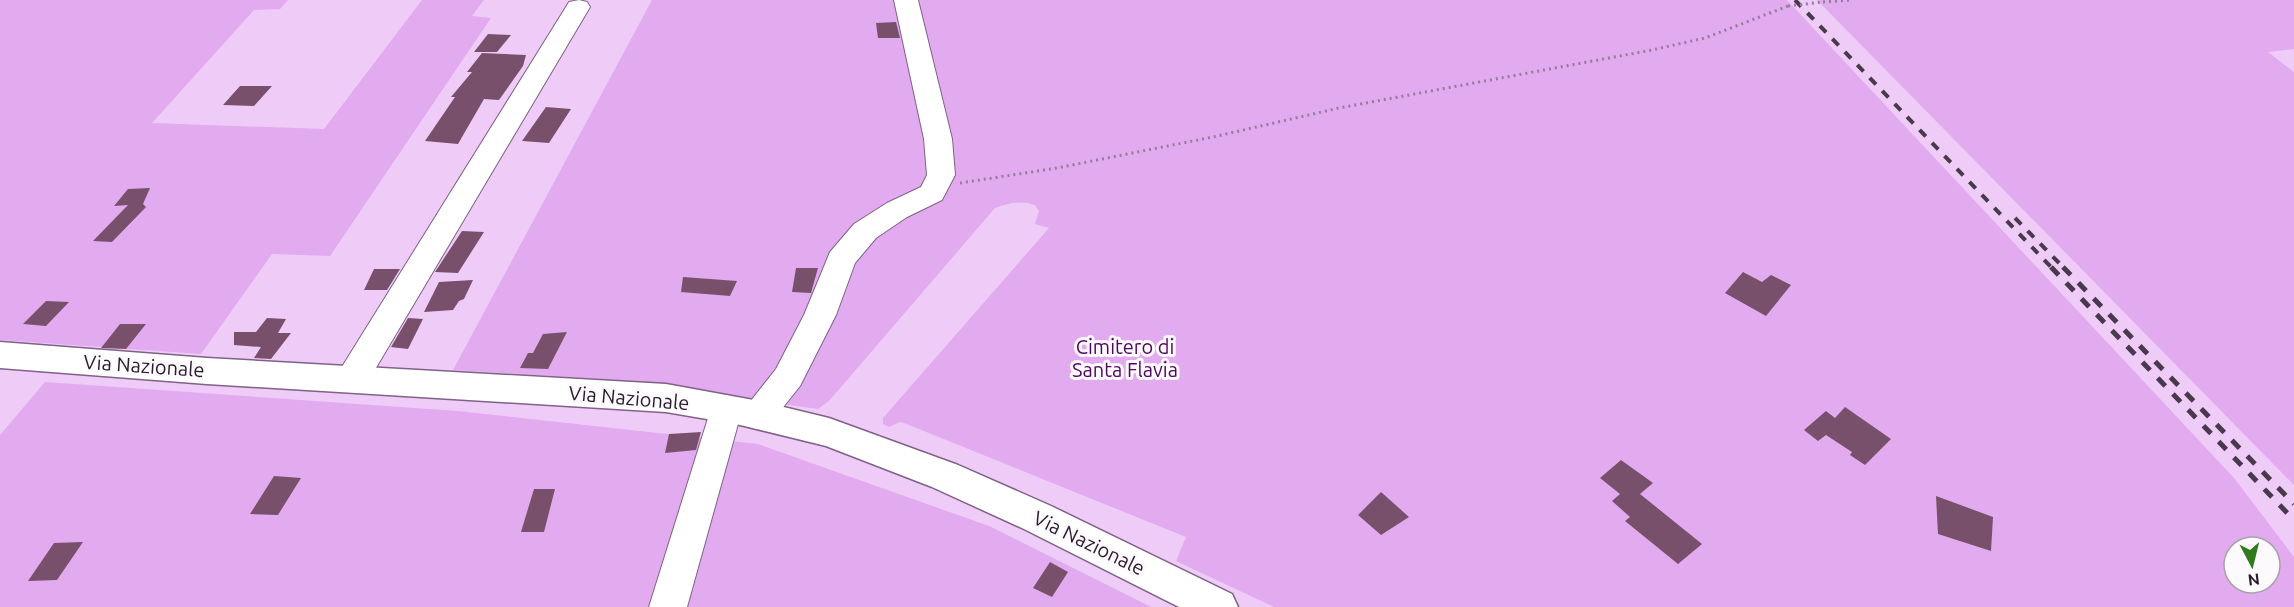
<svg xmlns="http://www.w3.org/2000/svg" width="2294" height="607" viewBox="0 0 2294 607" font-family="Ubuntu,sans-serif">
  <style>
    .green { fill: #e2aaef; fill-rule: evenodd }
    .building { fill: #79506b }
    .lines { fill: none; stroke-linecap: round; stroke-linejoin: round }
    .minor-casing { stroke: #806187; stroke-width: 2 }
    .major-casing { stroke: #806187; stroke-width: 3 }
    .path { stroke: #967d9c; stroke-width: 3; stroke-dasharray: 2 4; stroke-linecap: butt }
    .minor { fill: #fff; fill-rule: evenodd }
    .major { fill: #fff; fill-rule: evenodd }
    .rail-far1 { stroke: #49394d; stroke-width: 4; stroke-dasharray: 9 9; stroke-linecap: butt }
    .rail { stroke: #49394d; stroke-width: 5; stroke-dasharray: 11 11; stroke-linecap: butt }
    .path-bridge { stroke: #967d9c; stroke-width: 3; stroke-dasharray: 2 4; stroke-linecap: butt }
    .labels { text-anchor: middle; stroke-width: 6; stroke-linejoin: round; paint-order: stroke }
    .park-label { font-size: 20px; fill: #50075f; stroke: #fdfafe }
    .street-label { font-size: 20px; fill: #291c2c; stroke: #fdfafe }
  </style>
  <rect width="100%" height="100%" fill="#efccf7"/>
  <path class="green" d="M0,0H288L280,9L254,10L152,123L324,129L422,0H484L472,16L491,18L330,256L272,254L201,354L0,340Z
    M652,0H1787L2234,478L2294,557V607H1274L1176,561L1186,537L904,423L900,422L889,427L883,424V418L1049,228L1035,224L1039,211L1035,205C1020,200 1010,203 995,208L829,401L818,409L603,379L453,370ZM2234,547H2270V583H2234Z
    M1817,0H2294V49L2268,52L2294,72V485Z
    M45,382L458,411L758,444L989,526L1151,607H0V435Z"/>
  <path class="building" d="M896,22L900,38H878L876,23Z
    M488,34L511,35L497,52H474Z
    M482,53L526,55L523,66L499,100L484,99L458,144L425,141L455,97H451L472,72H467Z
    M240,86H272L254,106L223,105Z
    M546,107L571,109L549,143L522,141Z
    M150,188L143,204L146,207L112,242L93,241L128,205L114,206L128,189Z
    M462,231L484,232L458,273L435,272Z
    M796,268H818L811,293L792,292Z
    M374,269H400L387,290H364Z
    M1743,272L1762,282L1771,275L1791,285L1766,316L1725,293Z
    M683,277L737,281L730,296L681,292Z
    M473,280L464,299L459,301L453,310L424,312L439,282Z
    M46,301L69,302L46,326L23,324Z
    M267,318L286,319L278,333H291L271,359L254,358L261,347L234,345V332H256Z
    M408,318L423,319L408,349L391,347Z
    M120,324H146L126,349L101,348Z
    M567,332L548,369L520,368L528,353H533L543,334Z
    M1845,407L1891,439L1865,465L1850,455L1852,452L1826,435L1818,441L1804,430L1826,411L1835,418Z
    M701,432L696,450L665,453L669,434Z
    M1621,460L1653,483L1640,494L1702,544L1678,564L1625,521L1630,517L1612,501L1620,494L1600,478Z
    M274,476L301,478L278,515L250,514Z
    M534,489H555L544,532H521Z
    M1381,492L1409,517L1381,535L1358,515Z
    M1936,496L1993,517L1991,551L1938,534Z
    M83,542L57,580L28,581L54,543Z
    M1050,562L1068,572L1052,597L1033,588Z"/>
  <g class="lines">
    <g class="minor-casing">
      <path id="minor" d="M579,0L587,2L590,7L364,388L352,392L340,388L335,379L340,370L566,7L569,2Z
        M894,0H918L952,139L955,175L942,200L907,217L876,238L855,263L836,315L800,386L769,425L757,429L745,425L740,417L687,607H649L714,399L726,395L738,399L743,408L742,412L776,369L804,315L830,252L854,224L887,203L921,187L927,175L924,139Z"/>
    </g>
    <g class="major-casing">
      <path id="major" d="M0,342L207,358L666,384L759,401L829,418L958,465L1051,506L1232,594L1238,607H1179L1024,529L932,487L826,446L736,424L666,412L207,384L0,368Z"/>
    </g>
    <path class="path" d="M1823,2L1852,0
      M960,183L1057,168L1213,137L1339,108L1652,50L1705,38L1788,6"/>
    <use href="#minor" class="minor"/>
    <use href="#major" class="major"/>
    <path class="rail-far1" d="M1795,0L2052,268
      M2015,218L2064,268"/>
    <path class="rail" d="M2051,267L2294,520
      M2063,267L2294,504"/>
    <path class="path-bridge" d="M1788,6L1823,2"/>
  </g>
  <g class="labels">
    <g class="park-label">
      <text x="1125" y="354">Cimitero di<tspan x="1125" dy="23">Santa Flavia</tspan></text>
    </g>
    <g class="street-label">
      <text transform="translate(144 366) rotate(4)" y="7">Via Nazionale</text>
      <text transform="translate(629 398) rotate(5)" y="7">Via Nazionale</text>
      <text transform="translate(1089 543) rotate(26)" y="7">Via Nazionale</text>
    </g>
  </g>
  <g transform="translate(2252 565) rotate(173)"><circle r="28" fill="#fdfafe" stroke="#a8a1aa" stroke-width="1.5"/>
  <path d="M0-4.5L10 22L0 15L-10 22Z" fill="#317a1e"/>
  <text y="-9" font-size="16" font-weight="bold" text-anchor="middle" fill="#291c2c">N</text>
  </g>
</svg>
